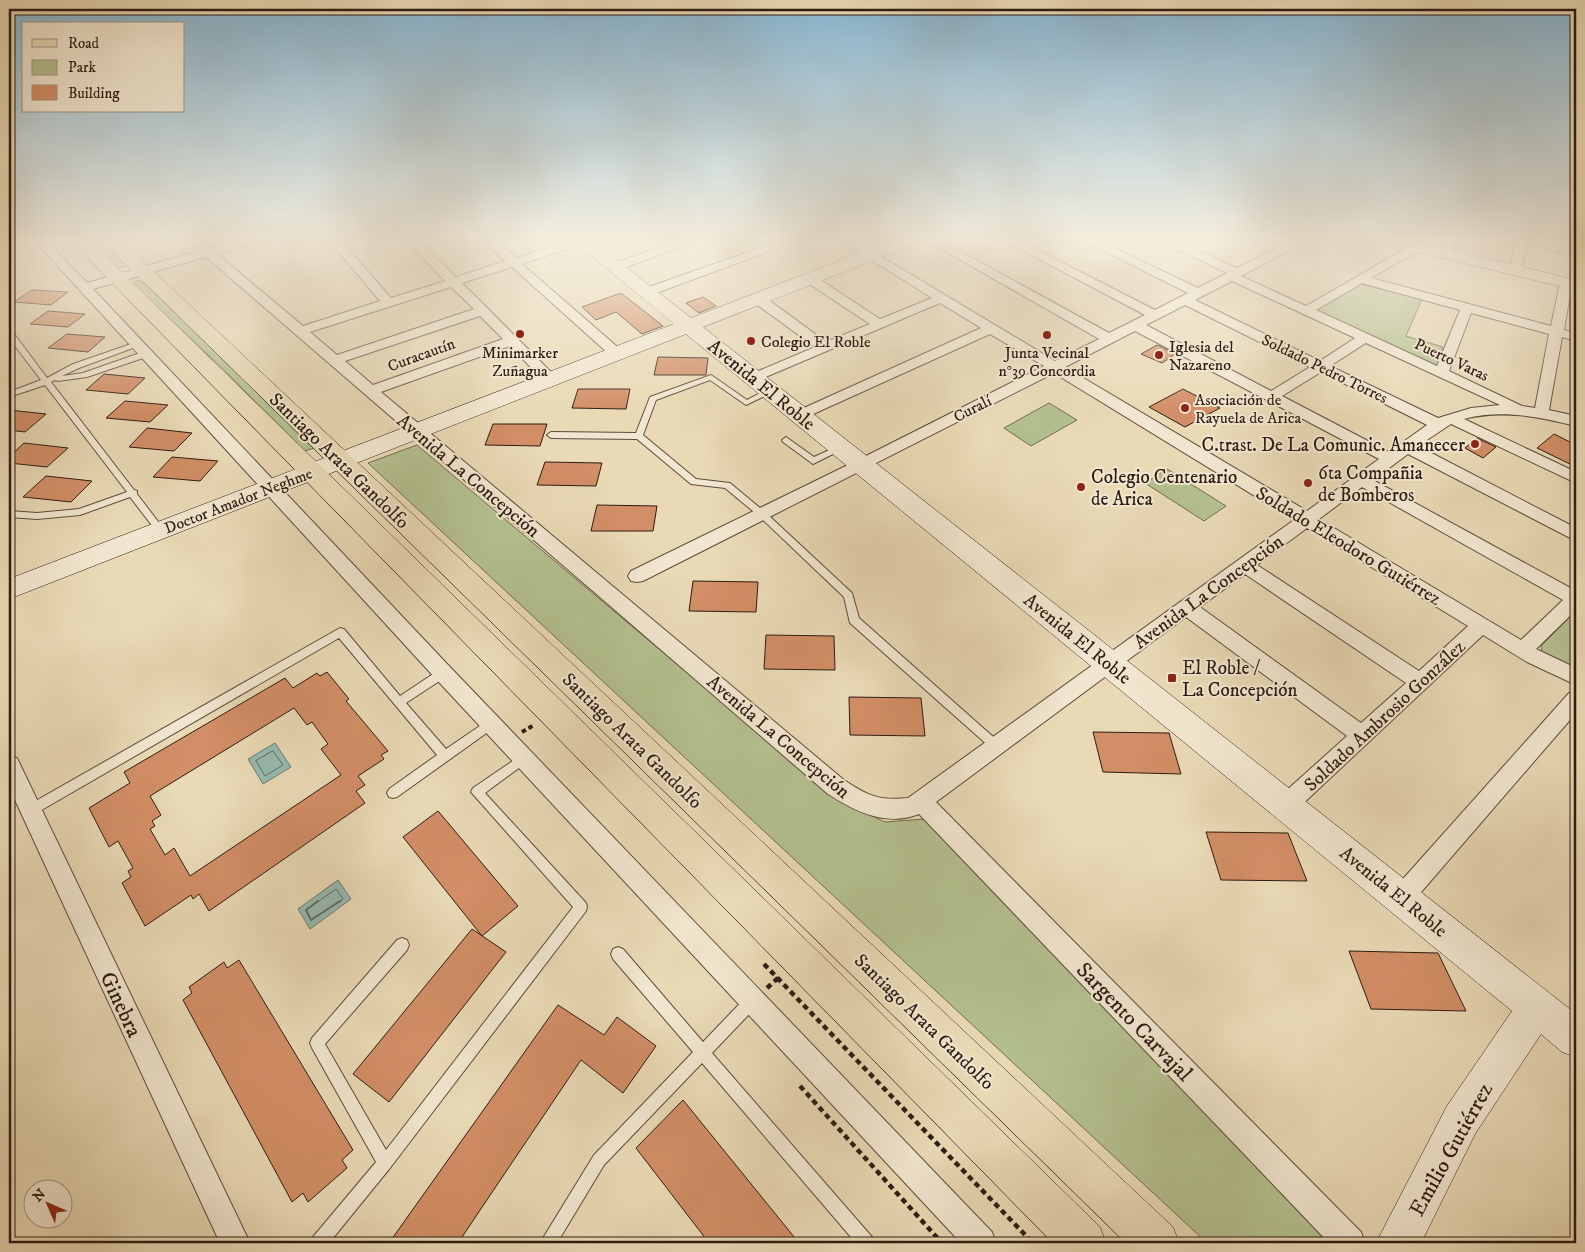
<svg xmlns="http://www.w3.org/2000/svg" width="1585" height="1252" viewBox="0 0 1585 1252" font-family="'IM FELL DW Pica',serif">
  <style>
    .green { fill: #b4c08f; stroke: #706e51 }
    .water { fill: #97bab1; stroke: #6d7b72 }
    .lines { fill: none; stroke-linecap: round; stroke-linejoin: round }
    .shore-far1 { stroke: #626b62; stroke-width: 1 }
    .shore { stroke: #626b62; stroke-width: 2 }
    .building { fill: #d28e66; stroke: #2d1c13; fill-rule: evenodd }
    .lane-casing { stroke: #5c4b3c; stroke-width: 2 }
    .street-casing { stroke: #5c4b3c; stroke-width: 2 }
    .secondary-casing { stroke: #2d1c13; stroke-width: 1 }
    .primary-casing { stroke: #2d1c13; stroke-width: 1 }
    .path-far1 { stroke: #2d1c13; stroke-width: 4; stroke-dasharray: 4.5 3; stroke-linecap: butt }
    .path { stroke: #2d1c13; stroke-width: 4.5; stroke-dasharray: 5.5 4; stroke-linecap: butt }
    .lane { fill: #f1e6cf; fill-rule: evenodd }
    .street { fill: #f1e6cf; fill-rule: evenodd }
    .secondary { fill: #f1e6cf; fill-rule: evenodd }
    .primary { fill: #e9d9b5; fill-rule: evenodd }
    .poi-dot { fill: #8f2418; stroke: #f1e6cf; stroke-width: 2 }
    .labels { text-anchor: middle; stroke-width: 4; stroke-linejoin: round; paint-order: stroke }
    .far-poi-label { font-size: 16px; fill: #2d1c13; stroke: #f1e6cf; text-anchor: start }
    .far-street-label { font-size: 16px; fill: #2d1c13; stroke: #f1e6cf }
    .street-label { font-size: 19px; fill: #2d1c13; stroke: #f1e6cf }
    .poi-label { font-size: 19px; fill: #2d1c13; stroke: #f1e6cf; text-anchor: start }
    .near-street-label { font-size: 22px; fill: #2d1c13; stroke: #f1e6cf }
  </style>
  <rect width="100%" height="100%" fill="#e9d9b5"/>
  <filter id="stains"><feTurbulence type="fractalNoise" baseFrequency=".004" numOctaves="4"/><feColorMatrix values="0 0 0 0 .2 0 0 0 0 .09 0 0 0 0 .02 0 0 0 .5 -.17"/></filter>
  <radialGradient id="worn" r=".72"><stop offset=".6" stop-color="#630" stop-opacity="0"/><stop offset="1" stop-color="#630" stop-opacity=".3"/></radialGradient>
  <path class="green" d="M85,238H100L127,266L115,268Z
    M136,281H141L185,320L315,448L304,451L224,370L133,284Z
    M1360,284L1422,299L1406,336L1443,347L1437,366L1313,311Z
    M1049,403L1077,420L1031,446L1004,428Z
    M417,445L838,800L885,822L924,819L933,823L1340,1243H1207L368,463Z
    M1167,469L1226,506L1204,521L1145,483Z
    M1576,611V669L1542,654L1541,646Z"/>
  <path class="water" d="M275,743L291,767L263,784L248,759Z
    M338,880L351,899L310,929L298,909Z"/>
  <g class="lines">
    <path class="shore-far1" d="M273,751L283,765L265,776L256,761Z
      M316,903L336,889L343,899L338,903"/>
    <path class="shore" d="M318,901L306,910L311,920L340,901"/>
  </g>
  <path class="building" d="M32,290L68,292L51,305L14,302Z
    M621,293L663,326L642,334L616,312L596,320L582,307Z
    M703,297L716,306L699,313L686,303Z
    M48,311L85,314L68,327L30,324Z
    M67,334L105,337L88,352L48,348Z
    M1157,345L1162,347L1175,354L1162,363L1141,354Z
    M658,357L708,358L706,375H654Z
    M104,374L145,378L128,394L86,390Z
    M578,389H630L626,409L572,408Z
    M1183,389L1220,408L1185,427L1149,407Z
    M125,401L168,405L150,422L106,418Z
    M9,410L46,414L25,432L9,430Z
    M493,424H547L540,446L485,445Z
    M147,428L192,433L174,451L129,447Z
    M1554,434L1576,445V467L1537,448Z
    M1477,438L1496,447L1483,458L1465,448Z
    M24,443L68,448L47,467L9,463V457Z
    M172,457L218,461L200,481L153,477Z
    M545,462L602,463L596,486L537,485Z
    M46,476L92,481L71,502L23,497Z
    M597,505L657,506L653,531H591Z
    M693,581L758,582L756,612L689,611Z
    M766,635L834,636L835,670L764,669Z
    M327,672L349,699L346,701L388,751L381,755L384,759L358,776L365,785L356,791L365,803L209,911L199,894L193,899L191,895L145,926L122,883L131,877L128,871L133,868L118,841L109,847L89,808L130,783L124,772L285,678L293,688L317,673L320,676ZM294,708L307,725L312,722L328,744L321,749L341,775L190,876L174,848L165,855L150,829L155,826L152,821L161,815L150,796Z
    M849,697L921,698L925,736L850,735Z
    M1093,732L1169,733L1181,774L1103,772Z
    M438,811L518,906L482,936L403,837Z
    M1206,832L1288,833L1307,881L1221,880Z
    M472,929L506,952L389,1102L353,1074Z
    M1349,951L1438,953L1466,1011L1371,1009Z
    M239,960L353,1150L342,1160L347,1168L308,1202L303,1193L292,1202L183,1000L192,993L189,987L224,962L227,968Z
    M558,1005L604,1035L617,1017L656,1046L623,1093L581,1060L458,1243H389Z
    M683,1100L799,1243H709L636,1148Z"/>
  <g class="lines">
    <g class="lane-casing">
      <path id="lane" d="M9,238H17L9,241Z
        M9,331H12L47,378L73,364L134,343L141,345L79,368L62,376L83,373L143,352H149V356L87,377L58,381L55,380L51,382L134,490L137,491V494L163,528L165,530L163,532H157L130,497L80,515L37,519L9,517V511L37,513L79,509L127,492L45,385L9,397V392L41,380L9,338Z
        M711,375L747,400L768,389H774L775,391L746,405L710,380L656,400L643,435L696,479L730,483L766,513L852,593L859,618L999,742L1001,745L999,748L995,750L991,748L850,623L844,597L760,517L725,488L691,484L637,439L551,438L547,435L551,432L636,433L650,397Z
        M786,437L814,457L838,446H844L845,448L813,464L783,442L782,440Z
        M340,628L344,629L400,696L439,670H447L448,673L447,676L406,703L446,749L487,721L491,719L495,721L496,724L495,727L397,797L393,798L389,797L387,793L389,789L437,755L339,638L33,815L29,816L25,815L23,811L25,807Z
        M523,754L527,756L529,759L527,762L485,793L586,903L587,907L586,911L390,1168L329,1243H311L313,1237L376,1162L312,1048L310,1043L312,1038L397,940L402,938L407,940L409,945L407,950L325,1044L386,1150L573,907L471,792L473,788Z
        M618,947L623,949L703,1042L747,996L752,994L757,996L759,1001L757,1006L712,1053L872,1237L874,1243H856L702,1063L604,1165L557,1243H540L594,1155L693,1052L613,959L611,954L613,949Z"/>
    </g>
    <g class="street-casing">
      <path id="street" d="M32,238H44L87,283L199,251L185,238H198L210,248L246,238H264L262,240L217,254L303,326L380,301L327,238H339L391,298L445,281L404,238H416L456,277L505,261L480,238H493L516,258L579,238H596L594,240L522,264L621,350L623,353L621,356H611L512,267L462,283L554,375L556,378L554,381H544L510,346L381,392L844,780C868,796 879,801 908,798L1294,520L1054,373L643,581L637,582L631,581L628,576L631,571L856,461L1044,366L990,334L800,420L793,415L795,412L981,328L940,303L754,382L747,378L749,375L815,347L752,301L751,298L752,295H762L826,342L870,324L805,281L803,278L805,275H813L880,319L932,298L836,238H850L1055,361L1099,339L922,238H936L1109,333L1145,315L999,238H1014L1155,310L1188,293L1078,238H1093L1198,288L1227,273L1154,238H1169L1237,268L1297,238H1312L1241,276L1306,306L1417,242L1421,243V249L1371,278L1551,326L1560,283L1566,279L1570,280L1572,283L1564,330L1576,333V341L1562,337L1549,410L1576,416V426C1539,417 1502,409 1464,419L1576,472V483L1451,424L1418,446L1576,528V541L1408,454L1373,480L1576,591V610L1536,649L1576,668V685L1527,662L1483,635L1294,812L1286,815L1278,812L1275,805L1278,798L1347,736L1186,617L936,802L1361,1232L1365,1243H1329L919,814C886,827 856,812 828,794L206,257L93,289L450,667L992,1232L996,1243H961L436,679ZM1232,281L1355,338L1320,361L1195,300ZM1362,283L1460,310L1437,366L1316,310ZM451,287L474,309L337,355L310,332ZM1185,305L1310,367L1271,391L1146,325ZM1471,313L1549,334L1535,408L1522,406L1449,371ZM480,316L503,339L373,385L345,361ZM1135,331L1379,459L1307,511L1065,367ZM1366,343L1500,405L1471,408L1438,418L1330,366ZM1321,372L1427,425L1389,452L1282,396ZM1362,487L1563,600L1521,640L1319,519ZM1307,528L1468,626L1419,671L1257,565ZM1245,574L1406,683L1361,723L1200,607Z
        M688,238H705L619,270L615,271L609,267L611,264Z
        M788,238H805L651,295L647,296L641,292L643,289Z
        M1445,238H1457L1452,253L1446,257L1440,253Z
        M1517,238H1534L1576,247V255L1527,244L1521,270L1519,273H1511L1509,270Z
        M1576,691V713L1410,905L1402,908L1394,905L1390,897L1394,889L1569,693Z
        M9,756L17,758L250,1243H220L9,787Z"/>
    </g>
    <g class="secondary-casing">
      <path id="secondary" d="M570,238H589L691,318L899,238H922L920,242L703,327L1576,1014V1057L1562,1052L1541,1034L1475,1134L1421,1243H1376L1447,1106L1512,1011L686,334L9,599V579L674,324Z
        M1374,238H1403L1576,280V290L1376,242Z"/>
    </g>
    <g class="primary-casing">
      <path id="primary" d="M68,238H87L1100,1227L1106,1243H1053Z
        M99,238H118L1173,1227L1179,1243H1126Z"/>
    </g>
    <path class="path-far1" d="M522,732L534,725"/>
    <path class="path" d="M764,964L1033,1243
      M767,988L778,978
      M800,1086L942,1243"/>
    <use href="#lane" class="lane"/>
    <use href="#street" class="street"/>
    <use href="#secondary" class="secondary"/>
    <use href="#primary" class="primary"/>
  </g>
  <linearGradient id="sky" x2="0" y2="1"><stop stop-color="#87b6d2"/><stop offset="0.58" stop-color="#f5eede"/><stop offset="1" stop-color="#f5eede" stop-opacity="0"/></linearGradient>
  <rect width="1585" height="413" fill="url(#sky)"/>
  <g class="poi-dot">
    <circle cx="520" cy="334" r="5"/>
    <circle cx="1047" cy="335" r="5"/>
    <circle cx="751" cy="341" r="5"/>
    <circle cx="1159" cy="355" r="5"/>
    <circle cx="1185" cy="408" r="5"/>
    <circle cx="1475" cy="444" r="5"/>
    <circle cx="1308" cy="483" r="5"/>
    <circle cx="1081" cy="487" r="5"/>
    <rect x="1167" y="673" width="10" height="10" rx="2.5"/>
  </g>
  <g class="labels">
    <g class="far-poi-label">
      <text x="761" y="347">Colegio El Roble</text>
      <text x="1169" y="352">Iglesia del<tspan x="1169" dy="18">Nazareno</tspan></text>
      <text x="520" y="358" text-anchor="middle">Minimarker<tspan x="520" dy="18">Zuñagua</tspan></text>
      <text x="1047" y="358" text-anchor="middle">Junta Vecinal<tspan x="1047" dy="18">n°39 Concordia</tspan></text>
      <text x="1195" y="405">Asociación de<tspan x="1195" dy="18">Rayuela de Arica</tspan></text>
    </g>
    <g class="far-street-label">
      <text transform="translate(421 354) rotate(-20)" y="6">Curacautín</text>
      <text transform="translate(1452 359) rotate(25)" y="6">Puerto Varas</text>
      <text transform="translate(1325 368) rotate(26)" y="6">Soldado Pedro Torres</text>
      <text transform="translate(972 408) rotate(-27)" y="6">Curalí</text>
      <text transform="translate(238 500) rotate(-21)" y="6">Doctor Amador Neghme</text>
    </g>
    <g class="street-label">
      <text transform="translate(762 384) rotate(39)" y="7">Avenida El Roble</text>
      <text transform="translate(340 460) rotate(44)" y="7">Santiago Arata Gandolfo</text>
      <text transform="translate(469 475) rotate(40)" y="7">Avenida La Concepción</text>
      <text transform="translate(1349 545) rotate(31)" y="7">Soldado Eleodoro Gutiérrez</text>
      <text transform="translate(1208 591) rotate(-36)" y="7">Avenida La Concepción</text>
      <text transform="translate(1078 638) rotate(39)" y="7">Avenida El Roble</text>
      <text transform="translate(1384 715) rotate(-43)" y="7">Soldado Ambrosio González</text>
      <text transform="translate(779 736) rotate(40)" y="7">Avenida La Concepción</text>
      <text transform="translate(633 740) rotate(44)" y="7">Santiago Arata Gandolfo</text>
      <text transform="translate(1394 891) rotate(39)" y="7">Avenida El Roble</text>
      <text transform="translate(925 1021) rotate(44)" y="7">Santiago Arata Gandolfo</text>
    </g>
    <g class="poi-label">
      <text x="1465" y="451" text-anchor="end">C.trast. De La Comunic. Amanecer</text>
      <text x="1318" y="479">6ta Compañia<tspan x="1318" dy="22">de Bomberos</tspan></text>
      <text x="1091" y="483">Colegio Centenario<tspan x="1091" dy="22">de Arica</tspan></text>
      <text x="1182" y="674">El Roble /<tspan x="1182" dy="22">La Concepción</tspan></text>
    </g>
    <g class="near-street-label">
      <text transform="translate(122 1004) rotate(65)" y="8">Ginebra</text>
      <text transform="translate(1135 1021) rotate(46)" y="8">Sargento Carvajal</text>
      <text transform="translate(1450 1149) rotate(-61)" y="8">Emilio Gutiérrez</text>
    </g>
  </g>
  <rect width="1585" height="1252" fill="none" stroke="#e9d9b5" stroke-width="30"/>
  <rect x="10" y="10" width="1565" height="1232" fill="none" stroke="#2d1c13" stroke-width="2.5"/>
  <rect x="15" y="15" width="1555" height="1222" fill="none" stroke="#2d1c13"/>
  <rect x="22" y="22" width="162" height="90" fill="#f1e6cf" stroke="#a39584"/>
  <rect x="32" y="39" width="25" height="8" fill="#e9d9b5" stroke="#a39584"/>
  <text x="68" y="48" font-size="15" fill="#2d1c13">Road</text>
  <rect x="32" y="60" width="25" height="15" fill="#b4c08f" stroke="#a39584"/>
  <text x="68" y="72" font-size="15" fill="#2d1c13">Park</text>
  <rect x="32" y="85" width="25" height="15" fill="#d28e66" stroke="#a39584"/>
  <text x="68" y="98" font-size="15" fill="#2d1c13">Building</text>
  <g transform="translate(48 1204) rotate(315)"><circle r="24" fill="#f1e6cf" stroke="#a39584"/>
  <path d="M0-4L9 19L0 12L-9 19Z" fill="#8f2418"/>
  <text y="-8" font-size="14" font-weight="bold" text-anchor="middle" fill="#2d1c13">N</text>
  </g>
  <rect width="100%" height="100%" filter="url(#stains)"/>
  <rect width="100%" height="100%" fill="url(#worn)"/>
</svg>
